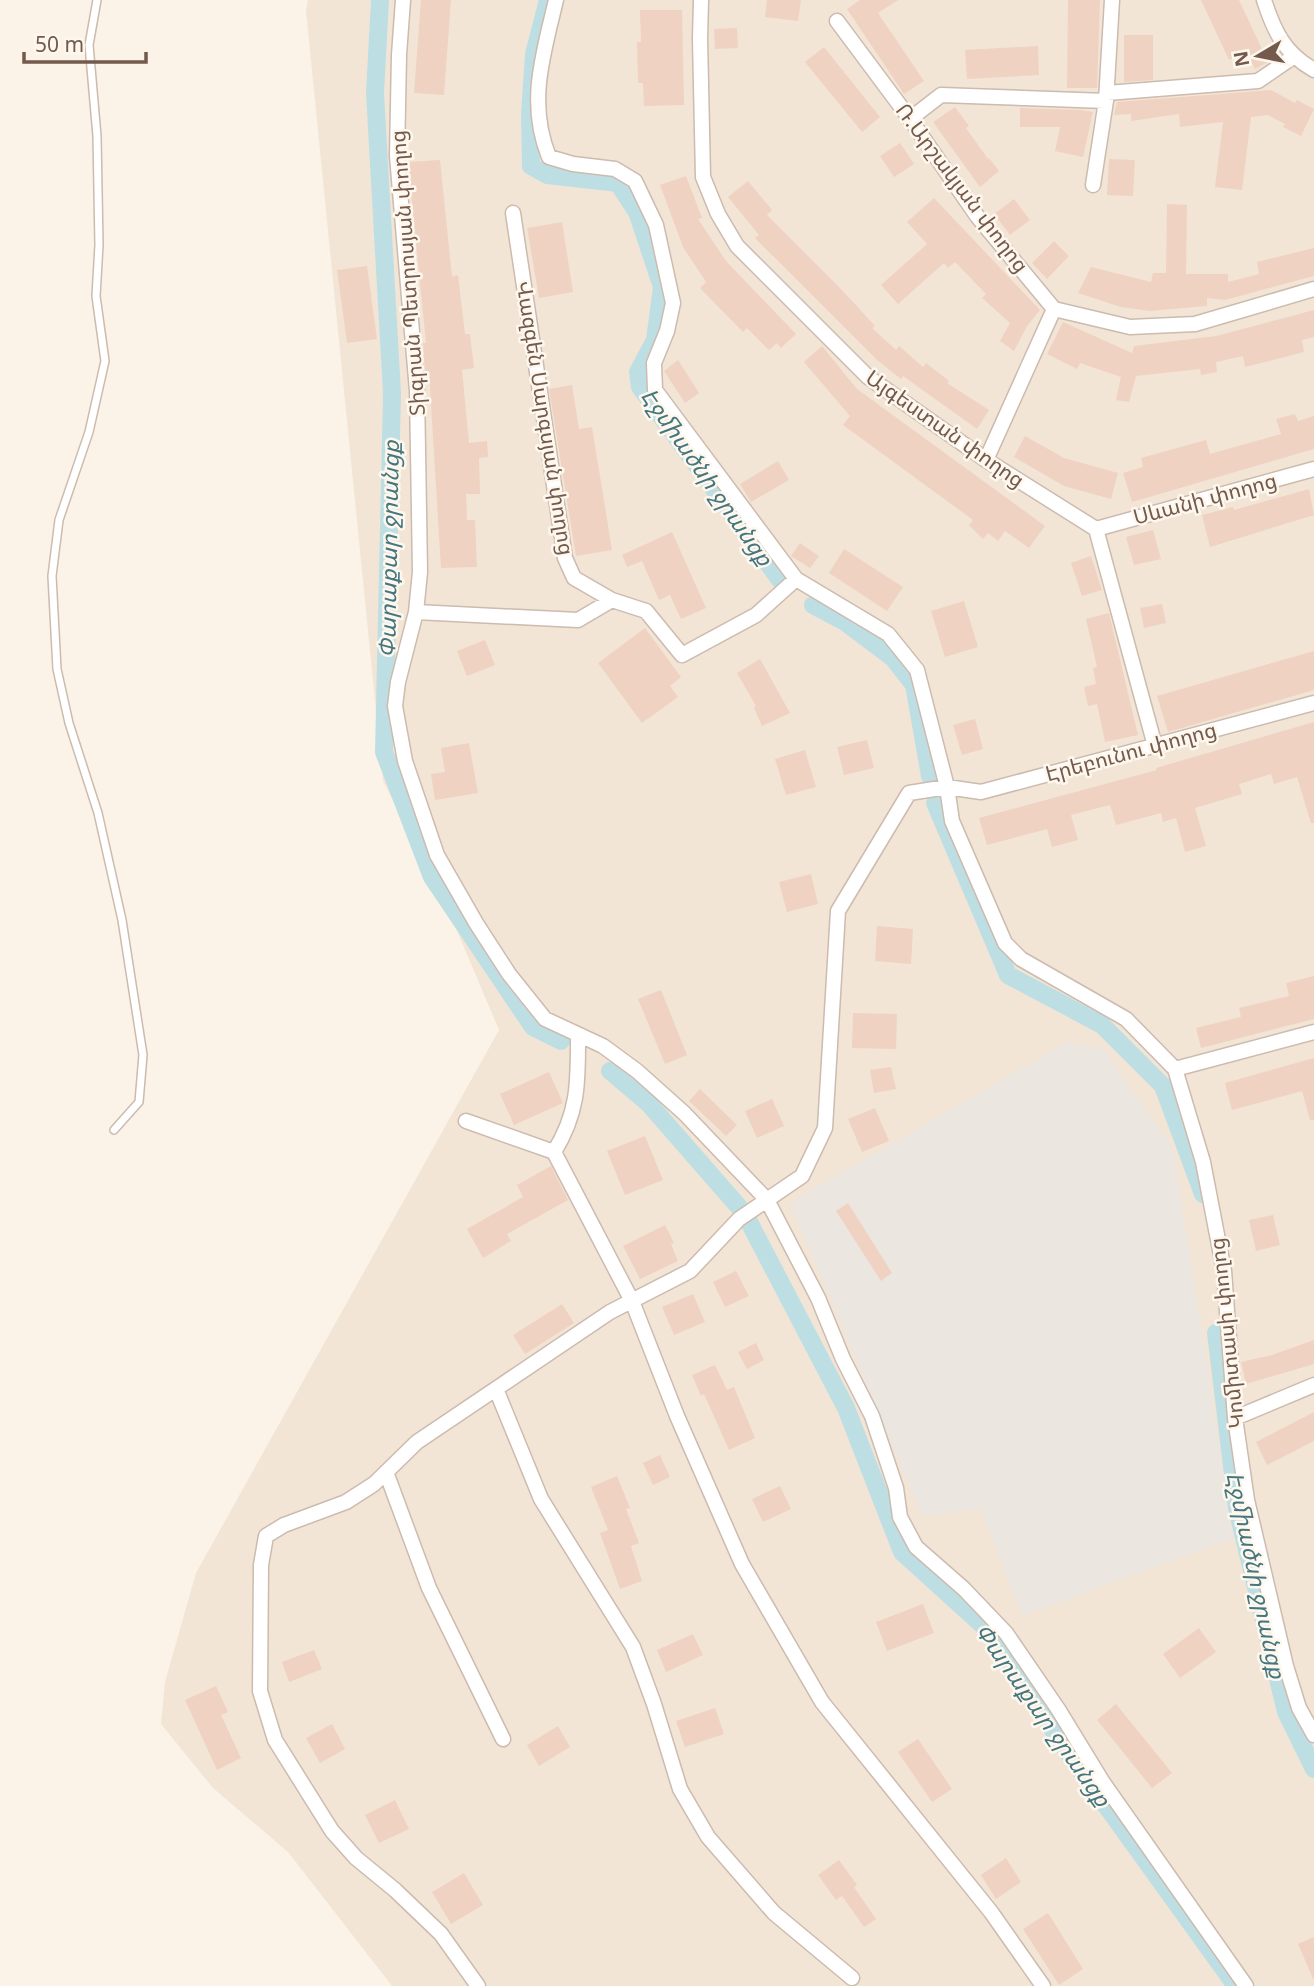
<svg xmlns="http://www.w3.org/2000/svg" width="1314" height="1986" viewBox="0 0 1314 1986" font-family="'Noto Sans','Noto Sans Armenian',sans-serif">
  <style>
    .residential { fill: #f2e5d6 }
    .industrial { fill: #ece6e1 }
    .lines { fill: none; stroke-linecap: round; stroke-linejoin: round }
    .canal { stroke: #bddfe4; stroke-width: 18 }
    .building { fill: #efd2c1 }
    .lane-casing { stroke: #ccbbae; stroke-width: 10 }
    .street-casing { stroke: #ccbbae; stroke-width: 17 }
    .lane { stroke: #fff; stroke-width: 7 }
    .street { stroke: #fff; stroke-width: 14 }
    .labels { text-anchor: middle; stroke-width: 5; stroke-linejoin: round; paint-order: stroke }
    .street-label { font-size: 21px; fill: #735a4d; stroke: #fef7ed }
    .water-label { font-size: 23px; font-style: italic; fill: #45767f; stroke: #fef7ed }
  </style>
  <rect width="100%" height="100%" fill="#fbf3e7"/>
  <path class="residential" d="M308,0H1314V1986H392L288,1852L213,1788L161,1724L165,1682L196,1573L499,1030L443,898L383,781L306,11Z"/>
  <path class="industrial" d="M1067,1042L1104,1050L1173,1149L1234,1538L1022,1616L981,1509L922,1516L790,1203Z"/>
  <g class="lines">
    <path class="canal" d="M380,0L375,93L392,393L384,752L432,877L533,1027L561,1041
      M548,0L534,54L530,114L531,166L547,175L618,183L637,212L662,287L655,340L638,372L640,387L780,580
      M813,605L845,622L893,658L914,685L930,776
      M935,803L1008,975L1102,1025L1163,1086L1203,1194
      M610,1071L649,1104L738,1206
      M748,1220L846,1408L902,1552L988,1630L1066,1750L1236,1986
      M1216,1333L1237,1508L1286,1712L1314,1769"/>
  </g>
  <path class="building" d="M421,0H451L444,95L414,93Z
    M767,0H801L798,21L765,17Z
    M860,0H898L878,13L924,81L904,94L847,9Z
    M1068,0H1100L1097,88H1067Z
    M1201,0H1239L1268,62L1255,69L1246,52L1229,60Z
    M640,10H682L684,105L644,106L643,83H638L637,42H641Z
    M737,28L738,48L715,49L714,29Z
    M1124,35H1153V80L1124,82Z
    M1038,46L1039,75L967,79L965,50Z
    M824,47L880,117L862,132L805,62Z
    M1271,90L1295,103L1297,100L1314,109L1301,136L1283,127L1285,124L1268,115L1251,117L1242,190L1215,187L1223,122L1180,127L1179,114L1131,121V114L1114,115L1117,102Z
    M955,107L969,126L966,128L988,159L989,158L999,171L980,187L933,122Z
    M1020,108L1081,110L1093,112L1083,157L1055,151L1060,127H1020Z
    M900,143L914,164L894,177L880,156Z
    M1109,159L1135,160L1133,196L1107,195Z
    M440,160L452,277L458,275L465,334H470L474,368L462,370L469,443L487,441L488,457L479,458L480,494H466L467,520H475L477,567L441,568L429,372H425L423,343H426L408,162Z
    M686,176L702,218L698,219L726,261L796,334L781,348L777,343L769,350L747,328L743,332L700,288L706,282L683,247L660,185Z
    M748,181L772,210L767,215L841,289L875,326L872,328L896,350L899,346L923,367L926,363L949,381L947,383L989,410L977,429L903,376L901,379L877,360L755,238L759,235L728,197Z
    M934,198L1040,310L1027,326L1014,351L1000,341L1010,323L982,298L986,294L955,262L948,268L944,263L898,304L881,285L927,244L907,222Z
    M1014,199L1030,220L1010,235L994,214Z
    M1167,204L1187,205L1186,274H1228V282L1259,274L1257,262L1314,248V276L1225,300L1207,298V306L1149,311L1121,307L1078,293L1091,267L1151,282L1153,273H1166Z
    M562,222L573,292L539,298L527,228Z
    M1054,241L1069,256L1047,279L1032,263Z
    M367,266L377,339L347,343L337,270Z
    M1314,310V337L1302,340L1304,352L1245,367L1243,356L1216,362L1217,372L1201,375L1200,369L1136,376L1129,402L1116,400L1121,377L1080,363L1077,369L1047,354L1063,322L1132,353L1134,346L1216,336Z
    M822,346L857,389L1045,526L1029,548L1005,531L998,541L988,533L983,539L969,525L973,520L843,425L850,416L804,362Z
    M678,360L699,393L685,403L664,371Z
    M572,385L579,429L592,427L612,550L576,556L549,389Z
    M1295,414L1298,421L1314,416V449L1132,502L1123,473L1143,467L1141,458L1206,440L1210,454L1281,434L1276,419Z
    M1025,436L1064,458L1118,473L1111,499L1064,486L1014,457Z
    M778,461L789,480L751,502L740,484Z
    M1309,489L1314,515L1210,547L1202,515L1233,507L1234,510Z
    M1153,530L1161,559L1134,565L1126,537Z
    M672,532L706,608L681,619L670,595L659,600L642,561L627,567L622,555Z
    M800,543L819,556L810,568L791,556Z
    M844,549L903,587L887,611L829,573Z
    M1091,556L1102,590L1082,596L1071,563Z
    M964,601L978,647L945,657L931,611Z
    M1162,604L1166,623L1144,628L1140,608Z
    M1109,613L1138,735L1105,742L1097,704L1088,706L1084,687L1096,684L1093,668L1097,667L1086,619Z
    M645,628L681,677L670,686L678,697L642,723L598,663Z
    M485,640L495,665L467,676L457,651Z
    M1314,651V690L1168,732L1157,696Z
    M760,659L790,713L762,726L754,708L756,706L737,673Z
    M975,719L983,749L962,755L953,725Z
    M1314,722V823H1311L1297,777L1274,784L1271,774L1239,784L1242,794L1195,808L1206,846L1185,852L1176,818L1163,822L1161,813L1116,825L1110,805L1071,815L1078,840L1052,847L1047,829L987,845L979,818L1157,770L1156,768Z
    M867,740L874,768L844,775L837,747Z
    M469,743L478,793L435,800L431,774L445,772L441,748Z
    M805,750L816,787L786,795L775,759Z
    M811,874L818,904L787,912L779,882Z
    M877,926L913,929L911,964L875,961Z
    M1314,976V1019L1201,1048L1196,1028L1241,1017L1239,1008L1289,996L1286,983Z
    M661,990L687,1055L665,1064L638,999Z
    M853,1013L897,1014L896,1049L852,1048Z
    M1314,1058V1120H1310L1302,1091L1232,1110L1225,1083Z
    M891,1067L896,1089L874,1093L870,1070Z
    M549,1072L563,1103L514,1125L500,1094Z
    M700,1089L737,1125L726,1136L689,1101Z
    M772,1099L784,1126L757,1138L745,1111Z
    M875,1108L889,1141L862,1152L848,1119Z
    M645,1136L663,1180L625,1195L607,1151Z
    M551,1166L568,1200L507,1234L511,1241L483,1258L467,1229L523,1197L517,1185Z
    M848,1203L892,1273L881,1281L836,1211Z
    M1273,1215L1280,1245L1256,1251L1249,1220Z
    M665,1225L674,1243L671,1244L678,1261L640,1279L623,1246Z
    M736,1271L749,1296L725,1307L713,1282Z
    M693,1294L705,1322L674,1335L662,1307Z
    M562,1304L574,1323L525,1354L513,1335Z
    M1314,1340V1364L1246,1384L1241,1362L1272,1355Z
    M756,1343L764,1360L747,1369L738,1352Z
    M715,1365L727,1390L734,1387L755,1438L729,1450L704,1394L701,1396L692,1375Z
    M1314,1412V1441L1267,1465L1256,1442Z
    M660,1455L670,1477L653,1485L643,1463Z
    M617,1476L630,1508L626,1509L639,1543L631,1546L642,1581L620,1589L600,1533L608,1530L591,1487Z
    M780,1486L791,1509L763,1522L752,1499Z
    M923,1604L934,1633L887,1651L876,1622Z
    M1199,1628L1216,1652L1180,1678L1163,1654Z
    M693,1634L703,1655L666,1672L657,1650Z
    M314,1650L322,1669L289,1682L282,1662Z
    M216,1686L228,1712L221,1715L241,1758L217,1770L185,1700Z
    M1116,1704L1172,1773L1152,1788L1097,1720Z
    M715,1708L724,1734L685,1747L676,1721Z
    M332,1724L345,1749L320,1763L306,1738Z
    M558,1726L570,1747L539,1766L527,1745Z
    M918,1739L952,1789L932,1802L898,1752Z
    M395,1800L409,1829L379,1843L365,1815Z
    M1006,1858L1021,1882L996,1899L981,1875Z
    M839,1860L857,1885L854,1887L876,1919L864,1927L842,1896L836,1900L818,1875Z
    M464,1873L483,1905L451,1924L432,1892Z
    M1048,1913L1083,1969L1059,1985L1023,1929Z
    M1314,1937V1981L1298,1944Z"/>
  <g class="lines">
    <g class="lane-casing">
      <path id="lane" d="M97,0L89,45L97,136L99,245L96,296L105,361L89,432L59,520L52,576L57,669L69,723L98,813L122,920L143,1055L139,1102L114,1130"/>
    </g>
    <g class="street-casing">
      <path id="street" d="M403,0L399,55L397,156L417,391L420,572L416,612L398,682L395,706L405,761L437,855L476,923L509,974L545,1019L603,1046L637,1071L684,1113L767,1200L818,1298L843,1359L872,1416L896,1488L900,1517L916,1547L964,1589L1006,1633L1058,1709L1102,1781L1246,1986
        M556,0C543,55 527,103 549,157L573,164L615,169L635,181L656,225L673,303L667,331L654,363L655,390L796,579L888,634L917,670L947,787L952,821L1005,943L1021,959L1126,1019L1175,1069L1203,1162L1224,1271L1235,1418L1247,1500L1286,1666L1299,1708L1314,1735
        M701,0L700,39L703,177L718,214L737,246L868,377L986,460L1096,529L1155,746
        M1264,0C1274,31 1284,53 1314,70
        M837,21L910,119L977,216L1054,309L1130,327L1195,324L1314,289
        M1107,93L1258,81L1293,57
        M910,119L941,95L1106,101L1112,0
        M1093,185L1106,101
        M513,213L565,558L574,578L612,600
        M986,460L1054,309
        M1096,529L1314,469
        M416,612L578,620L612,600L646,611L682,655L756,615L796,579
        M1175,1069L1314,1032
        M466,1121L554,1152L632,1301L677,1416L742,1564L822,1702L991,1912L1043,1986
        M554,1152C579,1112 578,1081 578,1036
        M496,1389L541,1499L633,1647L654,1704L680,1789L708,1837L774,1913L852,1978
        M1235,1418L1314,1385
        M386,1472L429,1588L503,1739
        M478,1986L441,1934L395,1890L356,1858L332,1831L275,1740L260,1691L261,1565L266,1536L284,1525L346,1502L374,1484L417,1442L610,1312L690,1271L739,1219L802,1176L825,1128L838,911L909,793L947,787L981,792L1314,703"/>
    </g>
    <use href="#lane" class="lane"/>
    <use href="#street" class="street"/>
  </g>
  <g class="labels">
    <g class="street-label">
      <text transform="translate(962 188) rotate(53)" y="7">Ռ.Արշակյան փողոց</text>
      <text transform="translate(408 273) rotate(-94)" y="7">Տիգրան Պետրոսյան փողոց</text>
      <text transform="translate(545 418) rotate(81)" y="7">Վազգեն Սարգսյան փողոց</text>
      <text transform="translate(945 429) rotate(35)" y="7">Այգեստան փողոց</text>
      <text transform="translate(1205 499) rotate(-15)" y="7">Սևանի փողոց</text>
      <text transform="translate(1131 752) rotate(-15)" y="7">Էրեբունու փողոց</text>
      <text transform="translate(1227 1333) rotate(-96)" y="7">Կոմիտասի փողոց</text>
    </g>
    <g class="water-label">
      <text transform="translate(707 477) rotate(55)" y="8">Էջմիածնի ջրանցք</text>
      <text transform="translate(389 549) rotate(-89)" y="8">Փարաքար ջրանցք</text>
      <text transform="translate(1256 1575) rotate(78)" y="8">Էջմիածնի ջրանցք</text>
      <text transform="translate(1043 1715) rotate(55)" y="8">Փարաքար ջրանցք</text>
    </g>
  </g>
  <g transform="translate(1258 56) rotate(260)" stroke="#fef7ed" stroke-width="5" paint-order="stroke">
  <path d="M0-5L12 26L0 18L-12 26Z" fill="#735a4d"/>
  <text y="-10" font-size="19" font-weight="bold" text-anchor="middle" fill="#735a4d">N</text>
  </g>
  <path d="M24 52v10h122v-10" fill="none" stroke="#735a4d" stroke-width="3.5"/>
  <text x="35" y="52" font-size="21" fill="#735a4d" stroke="#fef7ed" stroke-width="5" paint-order="stroke">50 m</text>
</svg>
